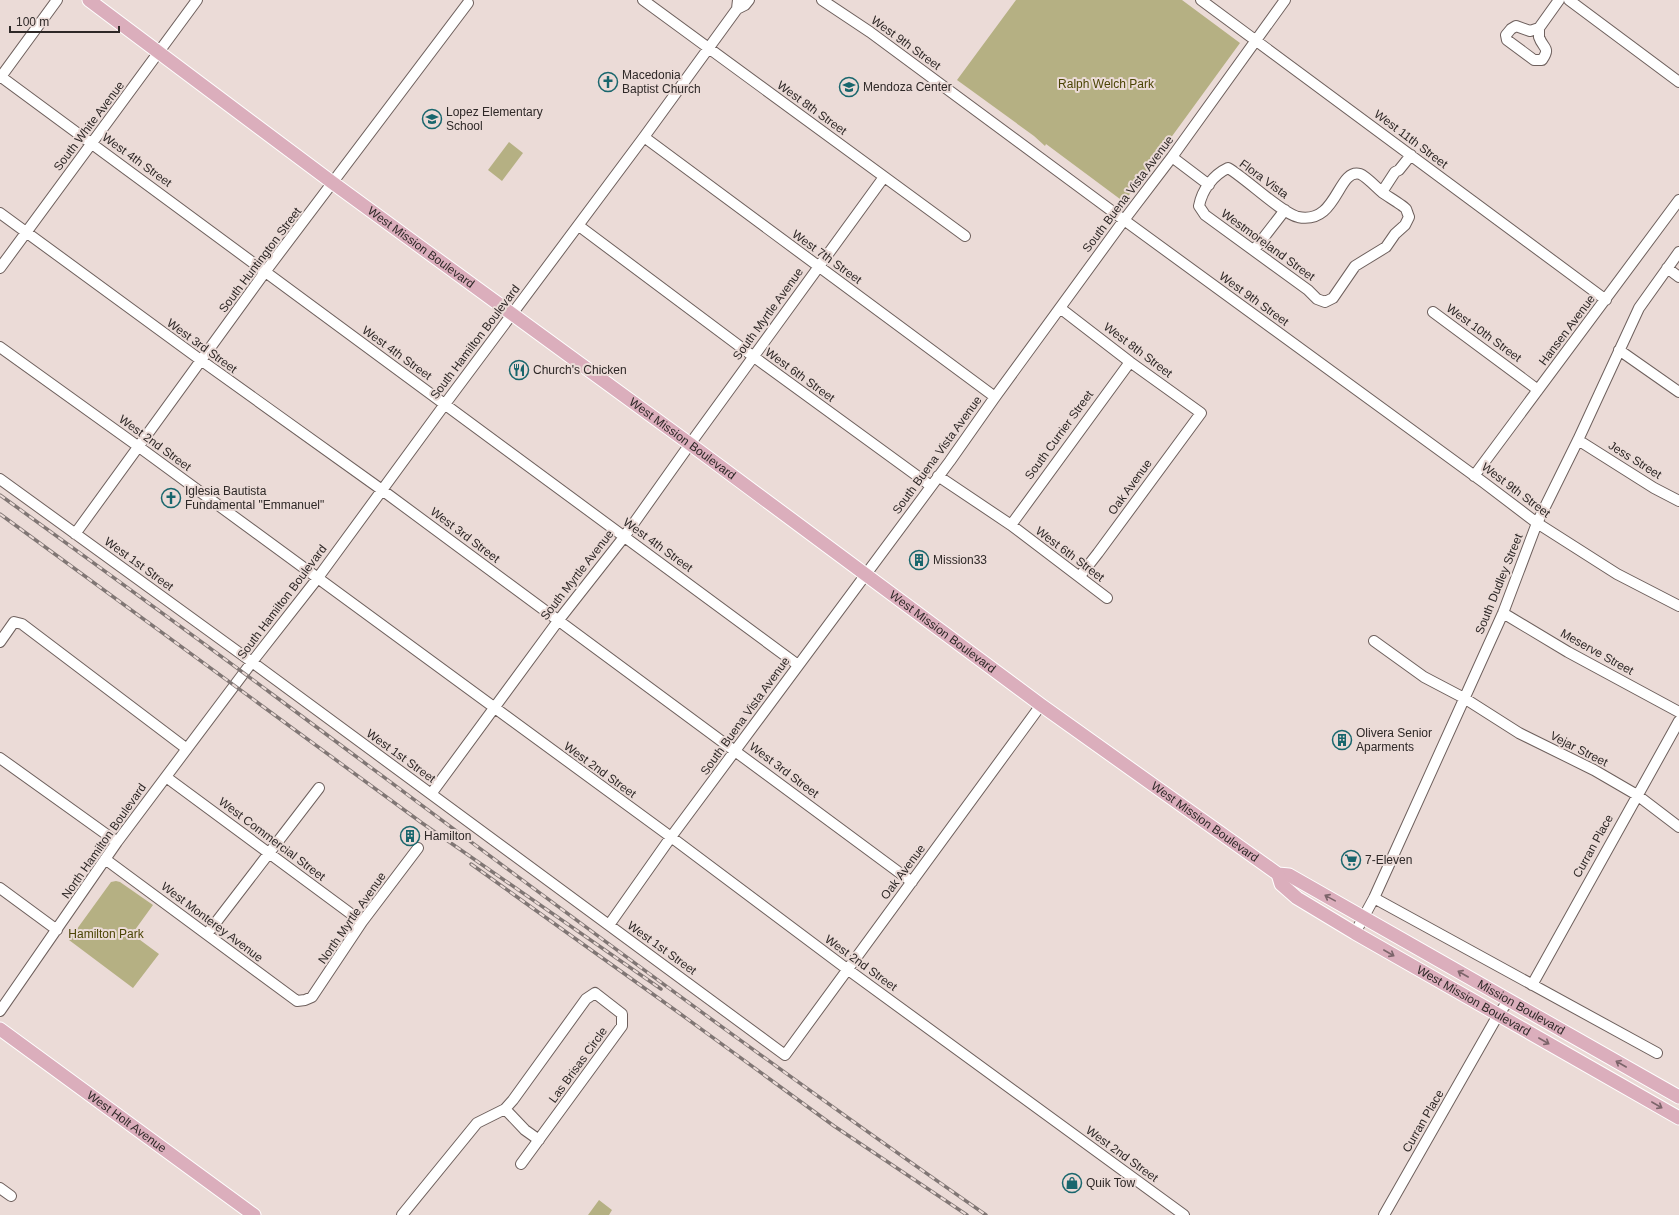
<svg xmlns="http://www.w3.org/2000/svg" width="1679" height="1215" viewBox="0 0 1679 1215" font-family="Helvetica,sans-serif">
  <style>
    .green { fill: #b5b083 }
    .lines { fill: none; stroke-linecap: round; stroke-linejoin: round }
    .minor-casing { stroke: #6e605d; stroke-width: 12 }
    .major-casing { stroke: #fff; stroke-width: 15 }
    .minor { stroke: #fff; stroke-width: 10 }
    .major { stroke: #dbaebc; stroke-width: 13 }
    .rail-casing { stroke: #807674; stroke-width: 3.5 }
    .rail { stroke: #ebdbd7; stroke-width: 2; stroke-dasharray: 6; stroke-linecap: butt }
    .oneway { stroke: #7c646a }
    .labels { text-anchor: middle; stroke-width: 4; stroke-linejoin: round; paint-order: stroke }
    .street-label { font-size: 12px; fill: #2e2827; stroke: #ebdbd7 }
    .poi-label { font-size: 12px; fill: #2e2827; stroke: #ebdbd7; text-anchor: start }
    .park-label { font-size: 12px; fill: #4c4505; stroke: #ebdbd7 }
  </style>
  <rect width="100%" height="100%" fill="#ebdbd7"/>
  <path class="green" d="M1016,0H1182L1240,43L1124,202L1046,144L1045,146L1034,136L957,80Z
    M509,142L523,153L502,181L488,170Z
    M116,881L120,882L153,905L132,934L159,954L133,988L69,940L111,882Z
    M599,1200L612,1210L609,1215H588Z"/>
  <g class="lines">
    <g class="minor-casing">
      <path id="minor" d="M643,0L965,236
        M822,0L870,32L1124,220L1483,482L1537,523L1617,574L1679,606
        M1201,0L1606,300
        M1569,0L1679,82
        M737,9L745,5L749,0
        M1539,28C1539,31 1539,35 1539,37C1543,49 1551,47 1542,60H1534L1507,40L1506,35L1511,29L1516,26L1530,31L1539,28L1559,0
        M0,76L798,665
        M0,78L57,0
        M644,137L995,397
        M1172,157L1209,185
        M1228,168C1247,179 1281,213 1298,217C1338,225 1337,168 1360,174C1366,176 1378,189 1383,193C1387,196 1404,206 1406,209C1407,211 1408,215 1409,217L1405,225L1395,234L1386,247L1355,266L1333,298L1325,302L1317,299L1308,290L1205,215L1199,206C1202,190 1213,175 1228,168Z
        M1382,192L1395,172L1399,170L1411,155
        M0,213L202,361L382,490L912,882
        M579,226L754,357L931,486
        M1254,250L1285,210
        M0,268L197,0
        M1667,268L1679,277
        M1060,308L1130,362L1201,413L1098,553L1080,576
        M1433,312L1538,390
        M0,347L139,447L671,837L847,969L1184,1215
        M1619,350L1679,392
        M1578,440L1654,488L1679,501
        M938,476L1011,525L1107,598
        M1474,476L1679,200
        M0,479L252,662L785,1055L1041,705
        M1011,525L1130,362
        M75,534L265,272L468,3
        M1503,613L1568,652L1679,712
        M1374,641L1424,677L1464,698L1519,733L1594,770L1637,795L1679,827
        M0,642L14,622L22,624L187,749
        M0,758L117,842
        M166,777L362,922
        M431,794L558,621L624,537L690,444L884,177
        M105,859L297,1001L305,1000L312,997L362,922L418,848
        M0,888L57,930
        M1374,898L1657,1053
        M609,925L671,837L950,461L995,397L1124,220L1172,157L1285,0
        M1355,933L1374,898L1503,613L1537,523L1578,440L1639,308L1679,252
        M207,934L319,788
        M1532,985L1679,721
        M0,1011L117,842L252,662L317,579L445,404L644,137L737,9L738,0
        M505,1109L525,1130L539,1140
        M0,1188L11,1196
        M402,1215L477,1123L505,1109L513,1100L586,999L595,993L622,1014V1026L521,1164
        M1384,1215L1498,1015L1509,1000"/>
    </g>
    <g class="major-casing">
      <g id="major">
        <path id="s1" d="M89,0L333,183L690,444L1041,705L1278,874L1289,875L1679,1097"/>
        <path id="s2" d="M1278,874L1281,884L1297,898L1355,933L1679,1118"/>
        <path id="s3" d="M0,1029L254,1215"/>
      </g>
    </g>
    <use href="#minor" class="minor"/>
    <use href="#major" class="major"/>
    <g class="rail-casing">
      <path id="rail" d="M0,495C91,561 182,627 272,694C509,870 744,1047 986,1215
        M0,514L422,823L661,989
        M471,864L675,1010L834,1126L967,1215"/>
    </g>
    <use href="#rail" class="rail"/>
  </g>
  <defs><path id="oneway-shaft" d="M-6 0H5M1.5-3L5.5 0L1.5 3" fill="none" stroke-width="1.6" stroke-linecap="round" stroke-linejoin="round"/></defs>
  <g class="oneway">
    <use href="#oneway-shaft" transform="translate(1330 898) rotate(-151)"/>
    <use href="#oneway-shaft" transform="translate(1389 953) rotate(30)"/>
    <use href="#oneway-shaft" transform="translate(1463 974) rotate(-150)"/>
    <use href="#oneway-shaft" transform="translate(1544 1041) rotate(30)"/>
    <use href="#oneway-shaft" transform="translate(1621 1064) rotate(-150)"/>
    <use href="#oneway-shaft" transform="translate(1657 1105) rotate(30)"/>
  </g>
  <defs>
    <g id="church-ring" transform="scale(1)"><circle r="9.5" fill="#ebdbd7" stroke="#18666d" stroke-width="1.5"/><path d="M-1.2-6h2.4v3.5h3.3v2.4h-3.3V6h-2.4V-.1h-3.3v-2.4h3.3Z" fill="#18666d"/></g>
    <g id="school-ring" transform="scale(1)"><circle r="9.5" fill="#ebdbd7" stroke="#18666d" stroke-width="1.5"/><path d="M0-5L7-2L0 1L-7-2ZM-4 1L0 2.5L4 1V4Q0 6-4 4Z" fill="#18666d"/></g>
    <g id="restaurant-ring" transform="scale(1)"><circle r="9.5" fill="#ebdbd7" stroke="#18666d" stroke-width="1.5"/><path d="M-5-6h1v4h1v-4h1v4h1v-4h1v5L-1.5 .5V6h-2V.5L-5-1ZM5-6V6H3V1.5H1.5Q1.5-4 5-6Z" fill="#18666d"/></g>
    <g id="building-ring" transform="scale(1)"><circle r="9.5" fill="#ebdbd7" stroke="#18666d" stroke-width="1.5"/><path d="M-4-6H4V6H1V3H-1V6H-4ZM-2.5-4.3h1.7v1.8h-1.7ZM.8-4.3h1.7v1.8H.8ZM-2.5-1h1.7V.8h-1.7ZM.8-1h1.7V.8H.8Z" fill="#18666d"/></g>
    <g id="supermarket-ring" transform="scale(1)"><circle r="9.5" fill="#ebdbd7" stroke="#18666d" stroke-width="1.5"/><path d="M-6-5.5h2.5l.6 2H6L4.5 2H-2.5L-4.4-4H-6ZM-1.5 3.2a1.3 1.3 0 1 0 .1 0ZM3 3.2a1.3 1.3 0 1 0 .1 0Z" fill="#18666d"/></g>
    <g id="shop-ring" transform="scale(1)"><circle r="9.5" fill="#ebdbd7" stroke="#18666d" stroke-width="1.5"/><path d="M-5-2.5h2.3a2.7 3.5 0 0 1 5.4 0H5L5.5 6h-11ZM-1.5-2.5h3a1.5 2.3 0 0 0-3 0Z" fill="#18666d"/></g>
  </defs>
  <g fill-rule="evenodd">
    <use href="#church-ring" x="608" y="82"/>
    <use href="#school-ring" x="849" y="87"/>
    <use href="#school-ring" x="432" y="119"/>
    <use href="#restaurant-ring" x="519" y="370"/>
    <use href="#church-ring" x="171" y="498"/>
    <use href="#building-ring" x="919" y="560"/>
    <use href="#building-ring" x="1342" y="740"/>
    <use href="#building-ring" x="410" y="836"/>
    <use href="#supermarket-ring" x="1351" y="860"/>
    <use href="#shop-ring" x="1072" y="1183"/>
  </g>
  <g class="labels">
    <g class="street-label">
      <text transform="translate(906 43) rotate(36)" y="4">West 9th Street</text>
      <text transform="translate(812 108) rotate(36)" y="4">West 8th Street</text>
      <text transform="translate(89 126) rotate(-53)" y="4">South White Avenue</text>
      <text transform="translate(1411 139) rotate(37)" y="4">West 11th Street</text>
      <text transform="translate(137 160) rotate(36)" y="4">West 4th Street</text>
      <text transform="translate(1264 179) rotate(36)" y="4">Flora Vista</text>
      <text transform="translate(1128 194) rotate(-53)" y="4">South Buena Vista Avenue</text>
      <text transform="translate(1268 245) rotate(36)" y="4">Westmoreland Street</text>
      <text dy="4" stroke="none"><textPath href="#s1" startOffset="414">West Mission Boulevard</textPath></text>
      <text transform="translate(827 257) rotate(36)" y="4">West 7th Street</text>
      <text transform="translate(260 260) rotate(-53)" y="4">South Huntington Street</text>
      <text transform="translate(1254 299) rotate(36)" y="4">West 9th Street</text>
      <text transform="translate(768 314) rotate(-54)" y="4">South Myrtle Avenue</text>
      <text transform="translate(1567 330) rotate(-53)" y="4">Hansen Avenue</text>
      <text transform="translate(1484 333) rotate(36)" y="4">West 10th Street</text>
      <text transform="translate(475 342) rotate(-53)" y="4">South Hamilton Boulevard</text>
      <text transform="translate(202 346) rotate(36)" y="4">West 3rd Street</text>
      <text transform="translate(1138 350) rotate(37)" y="4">West 8th Street</text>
      <text transform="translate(397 353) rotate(36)" y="4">West 4th Street</text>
      <text transform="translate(800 375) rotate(36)" y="4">West 6th Street</text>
      <text transform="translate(1059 435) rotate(-54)" y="4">South Currier Street</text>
      <text dy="4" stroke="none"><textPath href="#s1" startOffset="738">West Mission Boulevard</textPath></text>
      <text transform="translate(155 443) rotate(36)" y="4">West 2nd Street</text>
      <text transform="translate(937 455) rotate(-54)" y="4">South Buena Vista Avenue</text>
      <text transform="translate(1635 460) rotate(32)" y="4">Jess Street</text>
      <text transform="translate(1130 487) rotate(-54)" y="4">Oak Avenue</text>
      <text transform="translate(1516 490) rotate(37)" y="4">West 9th Street</text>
      <text transform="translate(465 535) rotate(37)" y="4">West 3rd Street</text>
      <text transform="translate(658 545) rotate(36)" y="4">West 4th Street</text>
      <text transform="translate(1070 554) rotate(37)" y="4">West 6th Street</text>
      <text transform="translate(139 564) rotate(36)" y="4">West 1st Street</text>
      <text transform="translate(577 575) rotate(-52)" y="4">South Myrtle Avenue</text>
      <text transform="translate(1499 584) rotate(-68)" y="4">South Dudley Street</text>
      <text transform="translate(282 602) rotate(-53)" y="4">South Hamilton Boulevard</text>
      <text dy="4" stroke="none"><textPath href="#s1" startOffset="1062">West Mission Boulevard</textPath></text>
      <text transform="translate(1597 652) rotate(29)" y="4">Meserve Street</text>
      <text transform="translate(745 716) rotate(-54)" y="4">South Buena Vista Avenue</text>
      <text transform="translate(1579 749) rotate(27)" y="4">Vejar Street</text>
      <text transform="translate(401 756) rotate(36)" y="4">West 1st Street</text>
      <text transform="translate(600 770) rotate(36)" y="4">West 2nd Street</text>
      <text transform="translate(784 770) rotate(37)" y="4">West 3rd Street</text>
      <text dy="4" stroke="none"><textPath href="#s1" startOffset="1386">West Mission Boulevard</textPath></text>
      <text transform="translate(272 839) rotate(37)" y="4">West Commercial Street</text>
      <text transform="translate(104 841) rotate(-55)" y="4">North Hamilton Boulevard</text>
      <text transform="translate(1593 846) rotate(-61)" y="4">Curran Place</text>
      <text transform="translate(903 872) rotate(-53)" y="4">Oak Avenue</text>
      <text transform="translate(352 918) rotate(-55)" y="4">North Myrtle Avenue</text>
      <text transform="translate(212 922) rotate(37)" y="4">West Monterey Avenue</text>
      <text transform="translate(662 948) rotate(36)" y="4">West 1st Street</text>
      <text transform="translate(861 963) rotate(36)" y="4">West 2nd Street</text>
      <text dy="4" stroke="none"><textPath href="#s2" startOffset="236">West Mission Boulevard</textPath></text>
      <text dy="4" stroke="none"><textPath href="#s1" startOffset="1754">Mission Boulevard</textPath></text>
      <text transform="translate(578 1065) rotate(-54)" y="4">Las Brisas Circle</text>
      <text transform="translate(1423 1121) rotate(-60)" y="4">Curran Place</text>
      <text dy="4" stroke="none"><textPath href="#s3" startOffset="157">West Holt Avenue</textPath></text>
      <text transform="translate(1122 1154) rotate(36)" y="4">West 2nd Street</text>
    </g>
    <g class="poi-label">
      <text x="622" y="79">Macedonia<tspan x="622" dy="14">Baptist Church</tspan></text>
      <text x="863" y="91">Mendoza Center</text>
      <text x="446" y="116">Lopez Elementary<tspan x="446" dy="14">School</tspan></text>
      <text x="533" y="374">Church's Chicken</text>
      <text x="185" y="495">Iglesia Bautista<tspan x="185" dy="14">Fundamental "Emmanuel"</tspan></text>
      <text x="933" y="564">Mission33</text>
      <text x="1356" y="737">Olivera Senior<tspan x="1356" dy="14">Aparments</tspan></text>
      <text x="424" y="840">Hamilton</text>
      <text x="1365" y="864">7-Eleven</text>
      <text x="1086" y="1187">Quik Tow</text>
    </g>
    <g class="park-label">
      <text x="1106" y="88">Ralph Welch Park</text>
      <text x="106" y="938">Hamilton Park</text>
    </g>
  </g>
  <path d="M10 26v6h109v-6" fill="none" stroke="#2e2827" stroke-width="2"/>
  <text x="16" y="26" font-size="12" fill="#2e2827" stroke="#ebdbd7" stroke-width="3" paint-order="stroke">100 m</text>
</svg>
